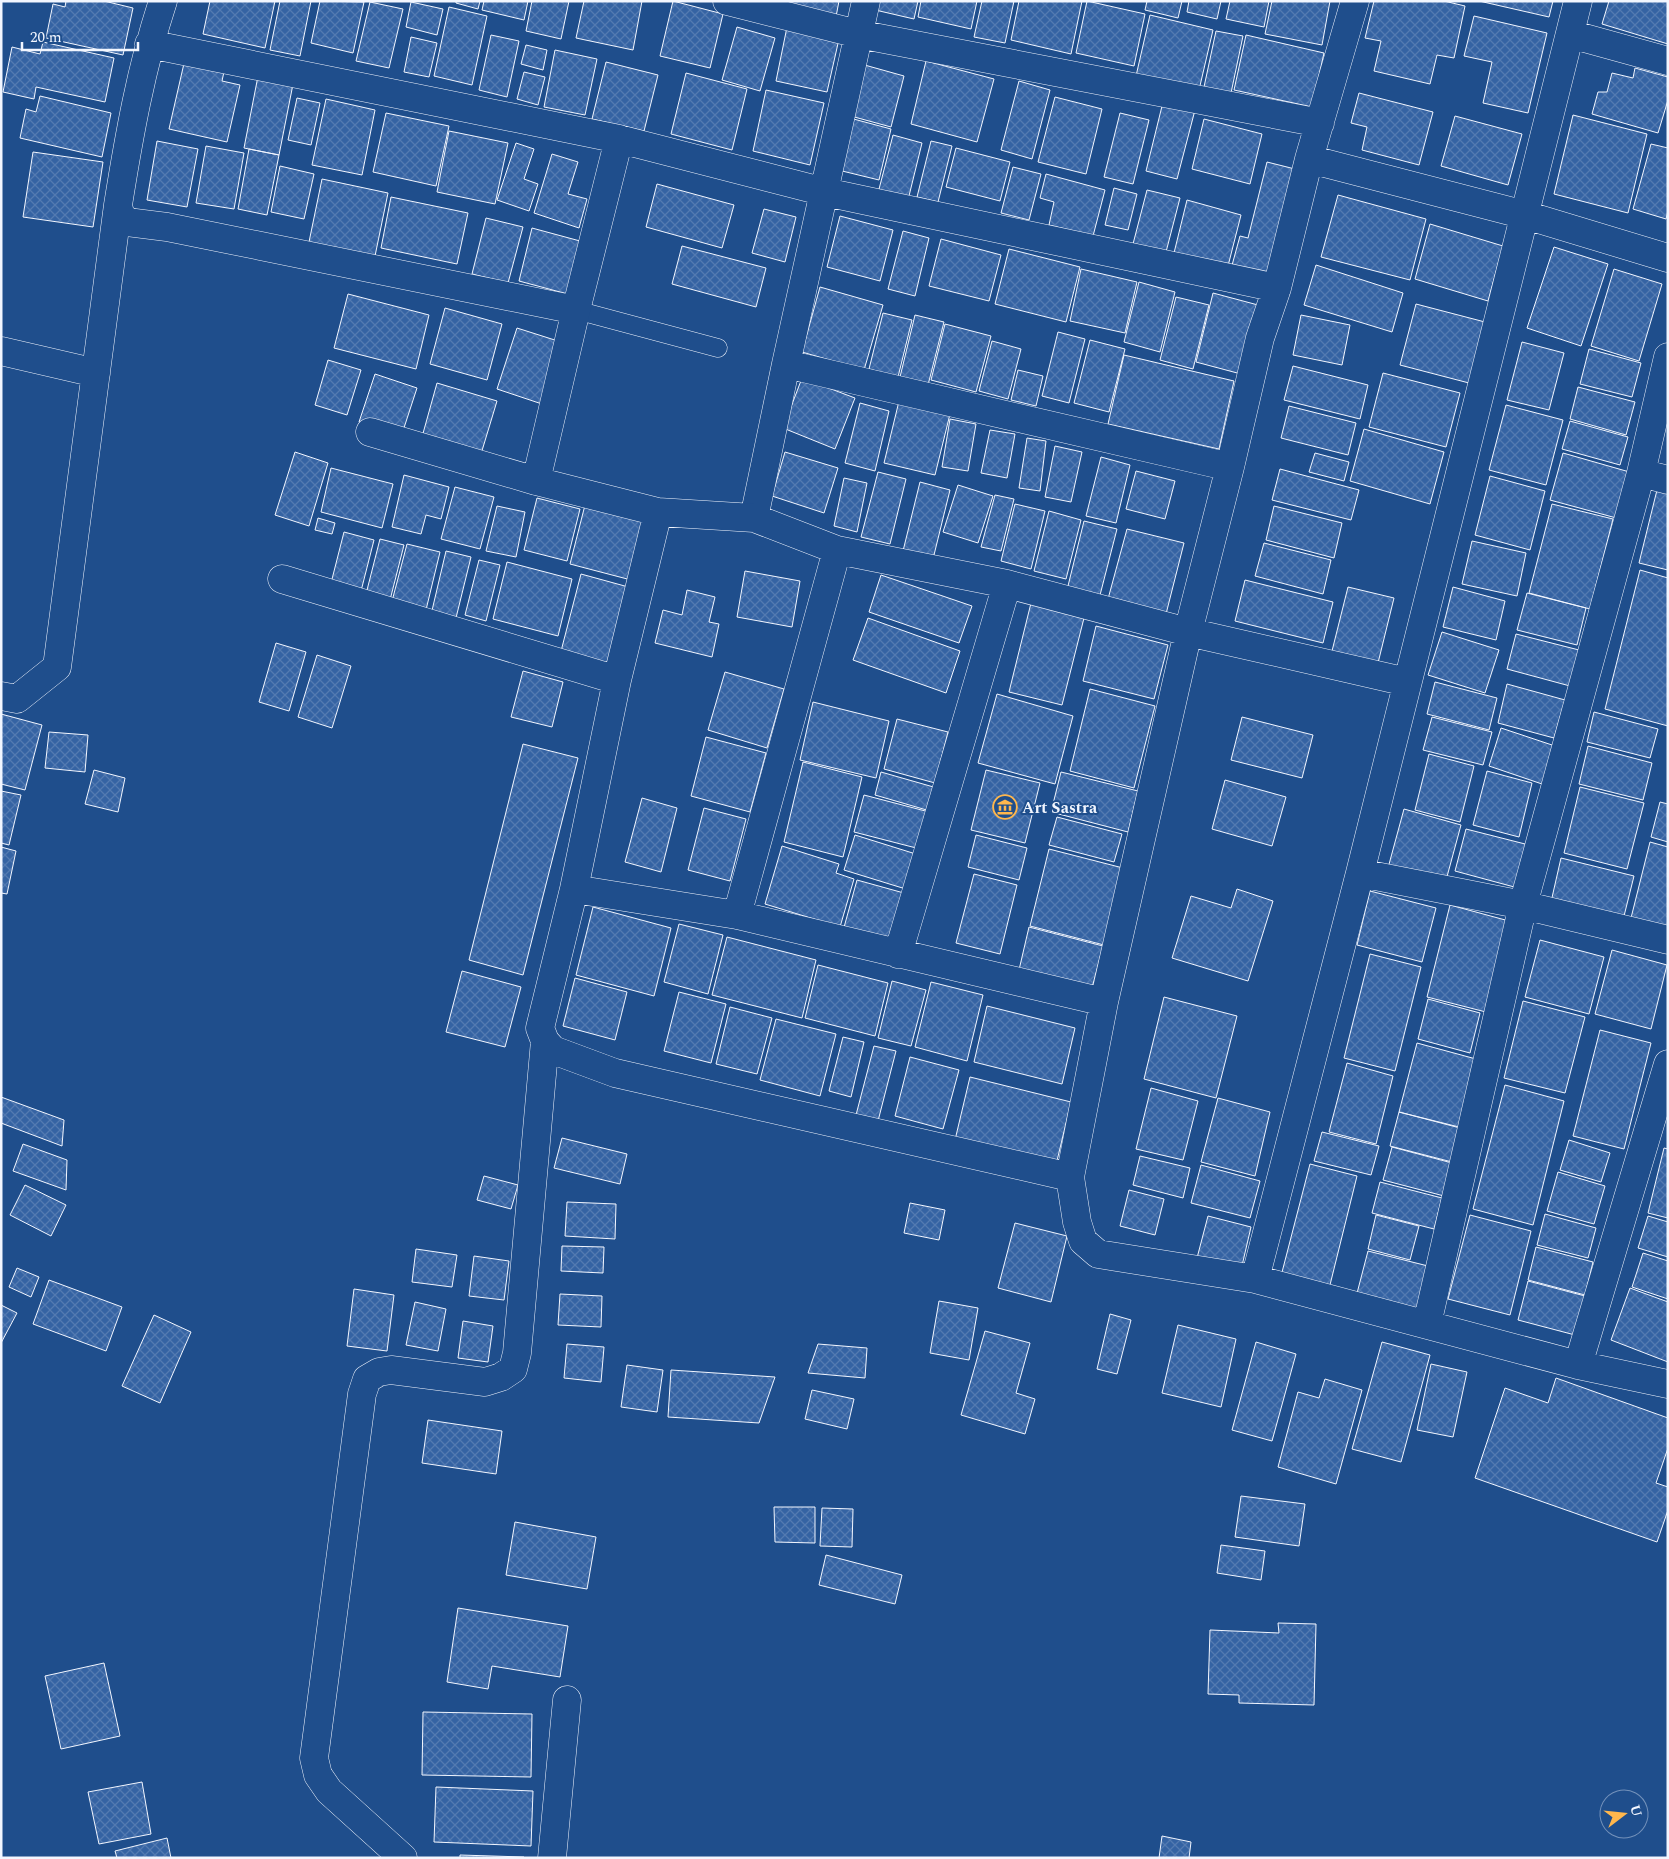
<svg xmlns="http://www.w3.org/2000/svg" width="1669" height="1859" viewBox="0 0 1669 1859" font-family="Spectral,serif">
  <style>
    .building { fill: url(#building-cross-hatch); stroke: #f2f6ff }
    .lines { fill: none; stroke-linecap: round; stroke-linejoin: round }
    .service-casing { stroke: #f2f6ff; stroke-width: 19 }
    .minor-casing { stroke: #f2f6ff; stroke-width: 29 }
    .service { stroke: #1f4e8c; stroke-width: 18 }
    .minor { stroke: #1f4e8c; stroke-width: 28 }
    .labels { text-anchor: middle; stroke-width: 4; stroke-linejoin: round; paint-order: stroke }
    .poi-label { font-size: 16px; font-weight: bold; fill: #f2f6ff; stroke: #1f4e8c; text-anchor: start }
  </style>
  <defs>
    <pattern id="building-cross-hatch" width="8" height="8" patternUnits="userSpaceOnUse" patternTransform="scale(1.25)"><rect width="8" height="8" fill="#3563a3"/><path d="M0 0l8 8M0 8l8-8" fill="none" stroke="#537ab1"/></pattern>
  </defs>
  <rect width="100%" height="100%" fill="#1f4e8c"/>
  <path class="building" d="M66,1H104L133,8L123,55L46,38L53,4L65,7Z
    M210,1H275L265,48L203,34Z
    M280,1H311L300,56L270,50Z
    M320,1L364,2L353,53L311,43Z
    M456,1H480L478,9L456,3Z
    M484,1H528L524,20L482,10Z
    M532,1H569L561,39L526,31Z
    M584,1H642L633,50L576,38Z
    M673,1L723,14L710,68L660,56Z
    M760,1H839L835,22Z
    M872,1H918L914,19L871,9Z
    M921,1H977L971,29L918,17Z
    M982,1H1014L1005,43L974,37Z
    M1019,1H1082L1071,54L1011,40Z
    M1087,1L1145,14L1134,66L1076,53Z
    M1147,1H1182L1178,18L1145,10Z
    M1189,1H1221L1217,19L1187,12Z
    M1230,1H1269L1264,27L1226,19Z
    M1272,1H1330L1322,45L1265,34Z
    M1374,1H1444L1465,6L1454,58L1437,55L1430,84L1374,71L1381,41L1365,38Z
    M1479,1H1553L1549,17Z
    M1609,1H1668V44L1602,24Z
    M370,2L403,9L389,68L356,61Z
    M411,2L443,9L437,35L406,27Z
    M449,7L487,16L472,85L434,76Z
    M1150,15L1213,30L1199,90L1136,76Z
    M1474,16L1547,33L1528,113L1483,103L1492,62L1464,56Z
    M737,27L775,38L760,91L722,80Z
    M787,27L839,39L827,92L776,81Z
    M1216,31L1243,36L1231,93L1204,87Z
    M491,35L519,41L507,97L479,90Z
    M1246,35L1324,53L1312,107L1234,90Z
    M411,37L437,43L429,77L404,72Z
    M43,42L114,58L105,102L36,87L34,99L3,92L12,47L40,54Z
    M526,45L547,50L543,70L521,64Z
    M555,50L597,59L585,115L544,107Z
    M185,59L225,67L222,81L240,85L227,142L169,129Z
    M926,61L994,79L977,142L911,124Z
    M606,62L658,75L644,131L592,119Z
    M861,64L904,76L891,127L847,115Z
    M1635,68L1668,77V100L1658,133L1592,114L1598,92H1607L1612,73L1633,78Z
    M259,71L294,79L279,155L244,148Z
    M524,72L545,77L538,105L517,99Z
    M686,73L747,89L732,150L671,134Z
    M1019,81L1050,90L1032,159L1001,150Z
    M766,90L824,103L810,165L753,151Z
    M1359,93L1433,112L1419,165L1362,150L1367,127L1351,123Z
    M40,96L111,113L102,157L20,138L26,109L36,112Z
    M1055,97L1102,109L1086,174L1038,162Z
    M297,98L320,103L311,145L288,140Z
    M326,99L375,110L362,175L312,165Z
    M1163,102L1195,110L1177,179L1146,171Z
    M386,113L449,126L436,186L373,172Z
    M1120,113L1149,120L1133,184L1104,177Z
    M1573,115L1647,134L1628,213L1554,194Z
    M1455,116L1522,134L1508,185L1441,166Z
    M846,117L891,129L879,180L834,169Z
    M1204,119L1262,134L1250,184L1192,169Z
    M449,131L508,143L495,204L437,192Z
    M893,135L922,143L908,200L878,193Z
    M157,141L198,149L187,207L147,200Z
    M931,141L952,146L938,202L917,197Z
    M516,143L534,149L524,179L538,184L529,211L497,200Z
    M1651,144L1668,148V211L1666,219L1633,209Z
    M206,146L244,153L234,209L196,203Z
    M956,148L1010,162L1000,201L946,187Z
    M249,149L279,155L267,215L238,209Z
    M33,152L103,162L93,227L23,217Z
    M552,154L578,162L568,194L587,199L579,228L534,213Z
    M1267,162L1299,170L1275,281L1231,269L1240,236L1248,238Z
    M280,166L314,174L304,219L271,212Z
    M1013,167L1041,174L1029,220L1001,213Z
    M1046,174L1105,190L1093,236L1049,225L1054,202L1040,198Z
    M322,179L388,193L375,256L309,242Z
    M657,184L734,205L722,248L646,227Z
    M1114,188L1137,194L1128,230L1105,225Z
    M1147,190L1180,198L1166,252L1133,244Z
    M1338,195L1426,219L1410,280L1321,257Z
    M391,197L468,213L457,264L381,248Z
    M1187,200L1241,215L1228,266L1174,253Z
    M764,209L796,217L785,262L752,253Z
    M840,216L893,230L880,281L827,267Z
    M486,218L523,227L508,283L472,274Z
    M1430,224L1503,246L1488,301L1415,279Z
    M532,228L580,241L575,296L519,281Z
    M903,231L929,238L915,296L888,289Z
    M941,239L1001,255L989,301L929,286Z
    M682,246L766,268L756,307L672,284Z
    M1554,247L1608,264L1581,346L1527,328Z
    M1009,249L1080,267L1066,322L995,304Z
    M1316,265L1403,293L1392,332L1304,305Z
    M1081,269L1137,282L1125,333L1070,321Z
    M1614,269L1662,284L1639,361L1591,346Z
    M1139,282L1175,292L1160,352L1124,342Z
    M820,287L883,305L864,370L802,352Z
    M1213,293L1258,305L1241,374L1196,362Z
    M348,294L429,315L416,369L334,348Z
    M1176,297L1209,305L1193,369L1160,360Z
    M1416,304L1485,322L1469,383L1400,365Z
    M445,308L502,324L487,380L430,364Z
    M883,313L912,320L898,377L869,369Z
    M915,315L944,322L928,385L900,377Z
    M1301,315L1350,325L1342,365L1293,355Z
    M945,324L991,336L976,392L931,380Z
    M517,328L561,342L542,404L497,389Z
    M1058,332L1085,339L1069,403L1042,396Z
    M1090,340L1125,349L1109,412L1074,403Z
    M992,341L1021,349L1008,399L979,391Z
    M1522,342L1564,353L1549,410L1507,400Z
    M1589,349L1641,363L1632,397L1580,384Z
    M1124,355L1234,381L1219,449L1108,424Z
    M328,360L361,370L347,415L315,405Z
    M1293,366L1368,385L1360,419L1284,400Z
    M1018,370L1043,376L1036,406L1011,400Z
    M1383,373L1460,393L1446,447L1369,427Z
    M375,374L417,388L401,437L359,422Z
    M802,378L855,398L835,449L783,428Z
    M437,383L497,401L481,454L422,437Z
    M1578,387L1635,402L1626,435L1570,419Z
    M900,397L951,410L935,475L884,463Z
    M860,403L889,411L875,471L845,463Z
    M1506,405L1563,420L1546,485L1489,470Z
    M1289,406L1356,423L1348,455L1281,438Z
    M950,419L976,424L968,471L942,467Z
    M1570,421L1628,437L1620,465L1562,449Z
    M1364,429L1444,452L1430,504L1350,481Z
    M990,430L1015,434L1007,478L981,473Z
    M1027,438L1046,441L1040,491L1019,488Z
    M1055,446L1082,452L1071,502L1045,497Z
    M295,452L328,463L309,526L275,515Z
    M785,452L838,468L824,513L772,496Z
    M1315,453L1349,462L1344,481L1309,472Z
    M1563,453L1633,473L1620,519L1550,500Z
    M1101,457L1130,465L1116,523L1086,516Z
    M331,468L393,484L382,528L321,512Z
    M1280,469L1359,490L1351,520L1272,500Z
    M1136,471L1175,481L1165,519L1126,509Z
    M878,472L906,479L890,544L861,537Z
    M404,475L449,487L441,519L426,515L421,534L392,527Z
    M1490,476L1545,491L1530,550L1475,535Z
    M844,478L867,483L857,532L834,526Z
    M920,482L950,490L933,559L903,551Z
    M958,485L993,496L978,543L943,532Z
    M455,487L494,497L480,549L441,539Z
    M1657,490L1668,493V570L1639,563Z
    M995,495L1014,499L1001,551L981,547Z
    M537,498L580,509L567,561L524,550Z
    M1015,504L1045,511L1031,569L1001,561Z
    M1552,504L1613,519L1590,609L1529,593Z
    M585,505L650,522L635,581L570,564Z
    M497,506L525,512L516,557L486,551Z
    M1274,506L1342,523L1334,558L1266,540Z
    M1049,511L1081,520L1066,579L1034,571Z
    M318,518L335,523L332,534L315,530Z
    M1084,521L1117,529L1099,599L1067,590Z
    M1127,529L1184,543L1166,614L1108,599Z
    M344,532L374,540L360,595L330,587Z
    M380,539L404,545L389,604L365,598Z
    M1472,541L1526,553L1517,596L1462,584Z
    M1264,543L1331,560L1323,594L1255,576Z
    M407,544L440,552L425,614L391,605Z
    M446,551L471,557L454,626L430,619Z
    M479,560L500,565L486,621L465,615Z
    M507,562L572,579L558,636L493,619Z
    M1640,570L1668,578V726L1605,709Z
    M745,571L800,581L792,627L737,617Z
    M581,574L632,588L612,668L560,655Z
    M881,575L972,606L959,643L869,612Z
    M1245,580L1333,602L1323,643L1235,621Z
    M1348,587L1394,598L1378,663L1332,651Z
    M1453,587L1505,601L1496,640L1443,627Z
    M687,590L715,597L709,622L719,624L712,657L655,643L663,610L682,615Z
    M1527,593L1586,608L1577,645L1517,630Z
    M1031,603L1084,618L1062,705L1009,692Z
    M868,618L960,651L946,693L853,660Z
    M1096,626L1168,645L1154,699L1083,681Z
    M1442,632L1499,650L1485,693L1428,675Z
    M1516,634L1579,650L1570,686L1507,669Z
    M276,643L306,652L289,711L259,702Z
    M317,655L351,666L332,728L298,717Z
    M523,671L563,682L552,727L511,717Z
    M725,672L784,689L767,748L708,730Z
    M1435,682L1497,698L1489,730L1427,714Z
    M1507,684L1565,700L1554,738L1498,723Z
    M1090,689L1155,706L1134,788L1070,771Z
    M997,694L1073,716L1055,784L978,763Z
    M813,702L889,721L876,778L800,760Z
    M1594,712L1658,729L1650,758L1587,742Z
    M1,714L42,725L25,790L1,784Z
    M1242,717L1313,735L1302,778L1231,760Z
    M1432,717L1492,732L1483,765L1423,750Z
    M897,719L948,732L935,783L884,769Z
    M1501,728L1558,747L1545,785L1489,766Z
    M49,732L88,735L85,772L45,768Z
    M706,737L766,753L750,812L691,796Z
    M523,744L578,758L523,975L469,960Z
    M1588,746L1652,763L1643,800L1579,784Z
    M1429,754L1474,766L1460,822L1415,810Z
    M803,762L862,777L843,857L784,842Z
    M94,770L125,778L118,812L85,804Z
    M986,770L1040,783L1025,843L971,830Z
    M1487,771L1532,783L1519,837L1473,825Z
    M881,772L937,788L930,811L875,795Z
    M1061,772L1138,791L1128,832L1051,812Z
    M1225,780L1286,797L1272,846L1212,829Z
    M1580,787L1644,803L1627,869L1564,853Z
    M1,791L21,795L9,845L1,843Z
    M864,795L933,813L924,850L854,832Z
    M642,798L677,808L661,872L625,862Z
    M1660,802L1668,804V842L1651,837Z
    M704,808L746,819L730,881L688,870Z
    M1404,809L1461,825L1445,884L1388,868Z
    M1057,817L1122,834L1114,862L1049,845Z
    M1466,829L1529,845L1518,888L1455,871Z
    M855,835L919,855L909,890L844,870Z
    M976,835L1027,848L1019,880L968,867Z
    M1650,842L1668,847V927L1631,918Z
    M782,846L839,864L836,873L854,879L840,927L765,904Z
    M1,847L16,851L7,894L1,893Z
    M1049,849L1123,868L1104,945L1030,926Z
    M1561,858L1634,876L1623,920L1551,902Z
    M974,874L1017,885L1000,954L956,943Z
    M857,880L911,895L895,947L843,931Z
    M1237,889L1273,901L1248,981L1172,958L1191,896L1231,908Z
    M1370,891L1436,908L1422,962L1357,945Z
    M1450,905L1509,921L1486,1012L1427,997Z
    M593,907L671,928L654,996L576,975Z
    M679,924L723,935L708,994L664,982Z
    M1029,927L1103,946L1092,988L1019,970Z
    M727,937L816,960L802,1018L712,995Z
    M1540,940L1604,957L1589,1014L1525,997Z
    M1612,950L1667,965L1651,1029L1595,1014Z
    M1370,954L1421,967L1395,1071L1344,1058Z
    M818,965L888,983L875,1036L805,1018Z
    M462,971L521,987L505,1047L446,1032Z
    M575,978L627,992L615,1040L563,1026Z
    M892,981L926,990L911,1046L878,1038Z
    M931,982L983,995L967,1061L915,1047Z
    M679,992L726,1004L711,1063L664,1051Z
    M1164,997L1237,1016L1216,1098L1144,1079Z
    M1428,999L1480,1013L1470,1053L1418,1039Z
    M1523,1001L1585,1017L1565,1093L1504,1078Z
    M987,1006L1075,1028L1062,1084L974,1062Z
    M730,1007L772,1018L757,1074L716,1064Z
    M776,1019L836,1034L820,1096L760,1080Z
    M1600,1030L1651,1043L1624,1149L1573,1136Z
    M843,1037L864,1042L851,1097L829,1091Z
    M1417,1043L1476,1059L1459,1127L1399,1112Z
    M874,1046L896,1051L878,1121L856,1115Z
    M910,1057L959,1070L943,1129L895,1116Z
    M1347,1063L1393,1076L1376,1144L1329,1132Z
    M970,1077L1071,1102L1056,1165L955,1140Z
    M1505,1085L1564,1101L1533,1225L1473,1209Z
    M1151,1088L1198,1101L1183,1160L1136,1149Z
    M1,1097L64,1120L62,1146L1,1123Z
    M1218,1098L1270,1112L1255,1176L1201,1162Z
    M1399,1112L1460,1128L1452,1162L1390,1146Z
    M1322,1132L1379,1146L1371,1175L1314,1161Z
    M562,1138L627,1154L620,1184L554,1168Z
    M1569,1140L1610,1153L1601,1182L1560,1170Z
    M23,1144L67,1160L66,1190L13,1171Z
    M1392,1147L1452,1163L1444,1196L1383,1180Z
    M1664,1148L1668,1149V1218L1648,1213Z
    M1140,1156L1190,1168L1183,1198L1133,1185Z
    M1310,1164L1357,1176L1328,1293L1280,1280Z
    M1201,1165L1260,1181L1250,1218L1191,1203Z
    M1558,1172L1605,1186L1594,1224L1547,1211Z
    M484,1176L518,1185L511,1209L477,1200Z
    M1380,1182L1442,1198L1434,1229L1372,1213Z
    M25,1185L66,1205L51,1236L10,1215Z
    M1129,1190L1164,1199L1155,1235L1120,1226Z
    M567,1202L616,1204L615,1239L565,1236Z
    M910,1203L945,1210L939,1240L904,1233Z
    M1545,1214L1596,1228L1588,1258L1537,1245Z
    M1376,1215L1419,1226L1410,1260L1368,1249Z
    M1470,1215L1531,1231L1510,1315L1448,1299Z
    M1208,1216L1251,1227L1241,1270L1197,1258Z
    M1648,1216L1668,1222V1257L1638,1248Z
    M1015,1223L1067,1236L1051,1302L998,1288Z
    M562,1246L604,1247L603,1273L561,1271Z
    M1536,1247L1593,1262L1585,1295L1528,1280Z
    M416,1249L457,1255L452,1287L412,1282Z
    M1368,1251L1428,1266L1415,1316L1355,1301Z
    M1643,1253L1668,1261V1299L1632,1287Z
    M474,1256L509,1261L504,1300L469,1296Z
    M17,1268L39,1277L31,1297L9,1287Z
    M49,1280L122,1307L106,1351L33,1324Z
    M1528,1281L1585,1296L1575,1335L1518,1320Z
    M1630,1288L1668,1302V1362L1611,1340Z
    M354,1289L394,1295L387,1351L347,1346Z
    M560,1294L602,1296L601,1327L558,1325Z
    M939,1301L978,1308L969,1360L930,1353Z
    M415,1302L446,1309L438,1351L406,1345Z
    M1,1305L17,1313L1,1343Z
    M1110,1314L1131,1320L1117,1374L1097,1369Z
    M154,1315L191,1332L160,1403L122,1386Z
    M463,1321L493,1326L488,1362L458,1358Z
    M1178,1325L1236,1339L1221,1407L1162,1393Z
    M985,1331L1030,1343L1016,1393L1035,1399L1025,1434L961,1415Z
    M1256,1342L1296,1354L1272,1441L1232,1430Z
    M1382,1342L1430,1355L1401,1462L1352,1449Z
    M567,1344L604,1347L601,1382L564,1378Z
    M818,1344L867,1348L865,1378L808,1373Z
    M1431,1364L1467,1372L1453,1437L1417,1430Z
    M627,1365L663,1370L657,1412L621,1407Z
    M671,1370L775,1377L759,1423L668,1417Z
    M1556,1378L1668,1418V1448L1656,1483L1668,1487V1510L1657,1542L1475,1478L1505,1388L1548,1403Z
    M1325,1379L1362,1390L1336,1484L1278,1467L1298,1392L1319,1398Z
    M812,1390L854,1399L847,1429L805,1419Z
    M428,1420L502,1431L496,1474L422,1463Z
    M1241,1496L1305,1504L1299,1546L1235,1537Z
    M774,1507H815V1543L775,1542Z
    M822,1508L853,1509L852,1547L820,1546Z
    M515,1522L596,1537L587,1589L506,1575Z
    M1221,1545L1265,1551L1261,1580L1217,1573Z
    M826,1555L902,1575L895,1604L819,1585Z
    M458,1608L568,1626L560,1677L492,1666L488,1689L447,1682Z
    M1278,1623L1316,1624L1314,1705L1239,1703V1695L1208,1694L1210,1630L1279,1633Z
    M104,1663L120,1736L61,1749L45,1676Z
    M423,1712L532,1714L531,1777L422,1775Z
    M142,1782L151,1834L99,1844L88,1792Z
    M436,1787L533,1791L531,1846L434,1842Z
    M1162,1836L1191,1842L1189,1858H1159Z
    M167,1838L171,1858H117L115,1851Z
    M460,1855L524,1857V1858H460Z"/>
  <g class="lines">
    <g class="service-casing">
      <path id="service" d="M576,310L718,348"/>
    </g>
    <g class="minor-casing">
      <path id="minor" d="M163,1C141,68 129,136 118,205L120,214L127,222L167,227L576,310
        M727,1L858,34L1320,123
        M1355,1L1309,159L1277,288L1260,338L1230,467L1188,632L1104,1002L1070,1177L1077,1222L1083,1241L1098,1254L1255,1279L1578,1365L1668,1384
        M1570,34L1668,61
        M149,44L619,139
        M1309,159L1525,215L1668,258
        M1,351L96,373
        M786,364L866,1
        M370,432L536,481L658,512
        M1641,473L1668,480
        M536,481L576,310L619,139L825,192L1277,288
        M754,518L786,364L1230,467
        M282,579L617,680
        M1,696L17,699L57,667L118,205
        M1360,873L1523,905L1668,940
        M574,889L737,915L1104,1002
        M737,915L837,550
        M898,954L1007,584
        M1070,1177L615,1073L553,1050L545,1041L540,1028L574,889L617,680L658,512L754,518L837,550L1007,584L1188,632L1407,682
        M1255,1279L1360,873L1578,1
        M1427,1324L1523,905L1641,473L1668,357
        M1578,1365L1668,1064
        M403,1858L329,1791L318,1775L314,1758L362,1394L367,1379L379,1372L391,1370L485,1382L501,1377L513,1369L517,1353L545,1041
        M552,1858L567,1700"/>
    </g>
    <use href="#service" class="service"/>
    <use href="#minor" class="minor"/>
  </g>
  <defs>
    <g id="museum-ring" transform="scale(1.25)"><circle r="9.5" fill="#1f4e8c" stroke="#ffb74d" stroke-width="1.5"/><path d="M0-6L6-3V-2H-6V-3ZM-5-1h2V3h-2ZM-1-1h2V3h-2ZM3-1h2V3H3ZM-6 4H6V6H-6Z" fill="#ffb74d"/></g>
  </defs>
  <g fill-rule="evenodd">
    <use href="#museum-ring" x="1005" y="807"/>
  </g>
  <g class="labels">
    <g class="poi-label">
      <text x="1022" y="813">Art Sastra</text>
    </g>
  </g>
  <rect width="1669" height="1859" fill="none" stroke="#f2f6ff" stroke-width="5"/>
  <g transform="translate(1624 1814) rotate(74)"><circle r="24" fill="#1f4e8c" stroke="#7391ba"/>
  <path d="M0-4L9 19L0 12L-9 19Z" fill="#ffb74d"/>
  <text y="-8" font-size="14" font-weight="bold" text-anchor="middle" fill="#f2f6ff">U</text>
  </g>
  <path d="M22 42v8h116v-8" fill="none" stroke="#f2f6ff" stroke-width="2.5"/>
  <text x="30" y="42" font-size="15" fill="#f2f6ff" stroke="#1f4e8c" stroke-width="4" paint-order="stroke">20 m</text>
</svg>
